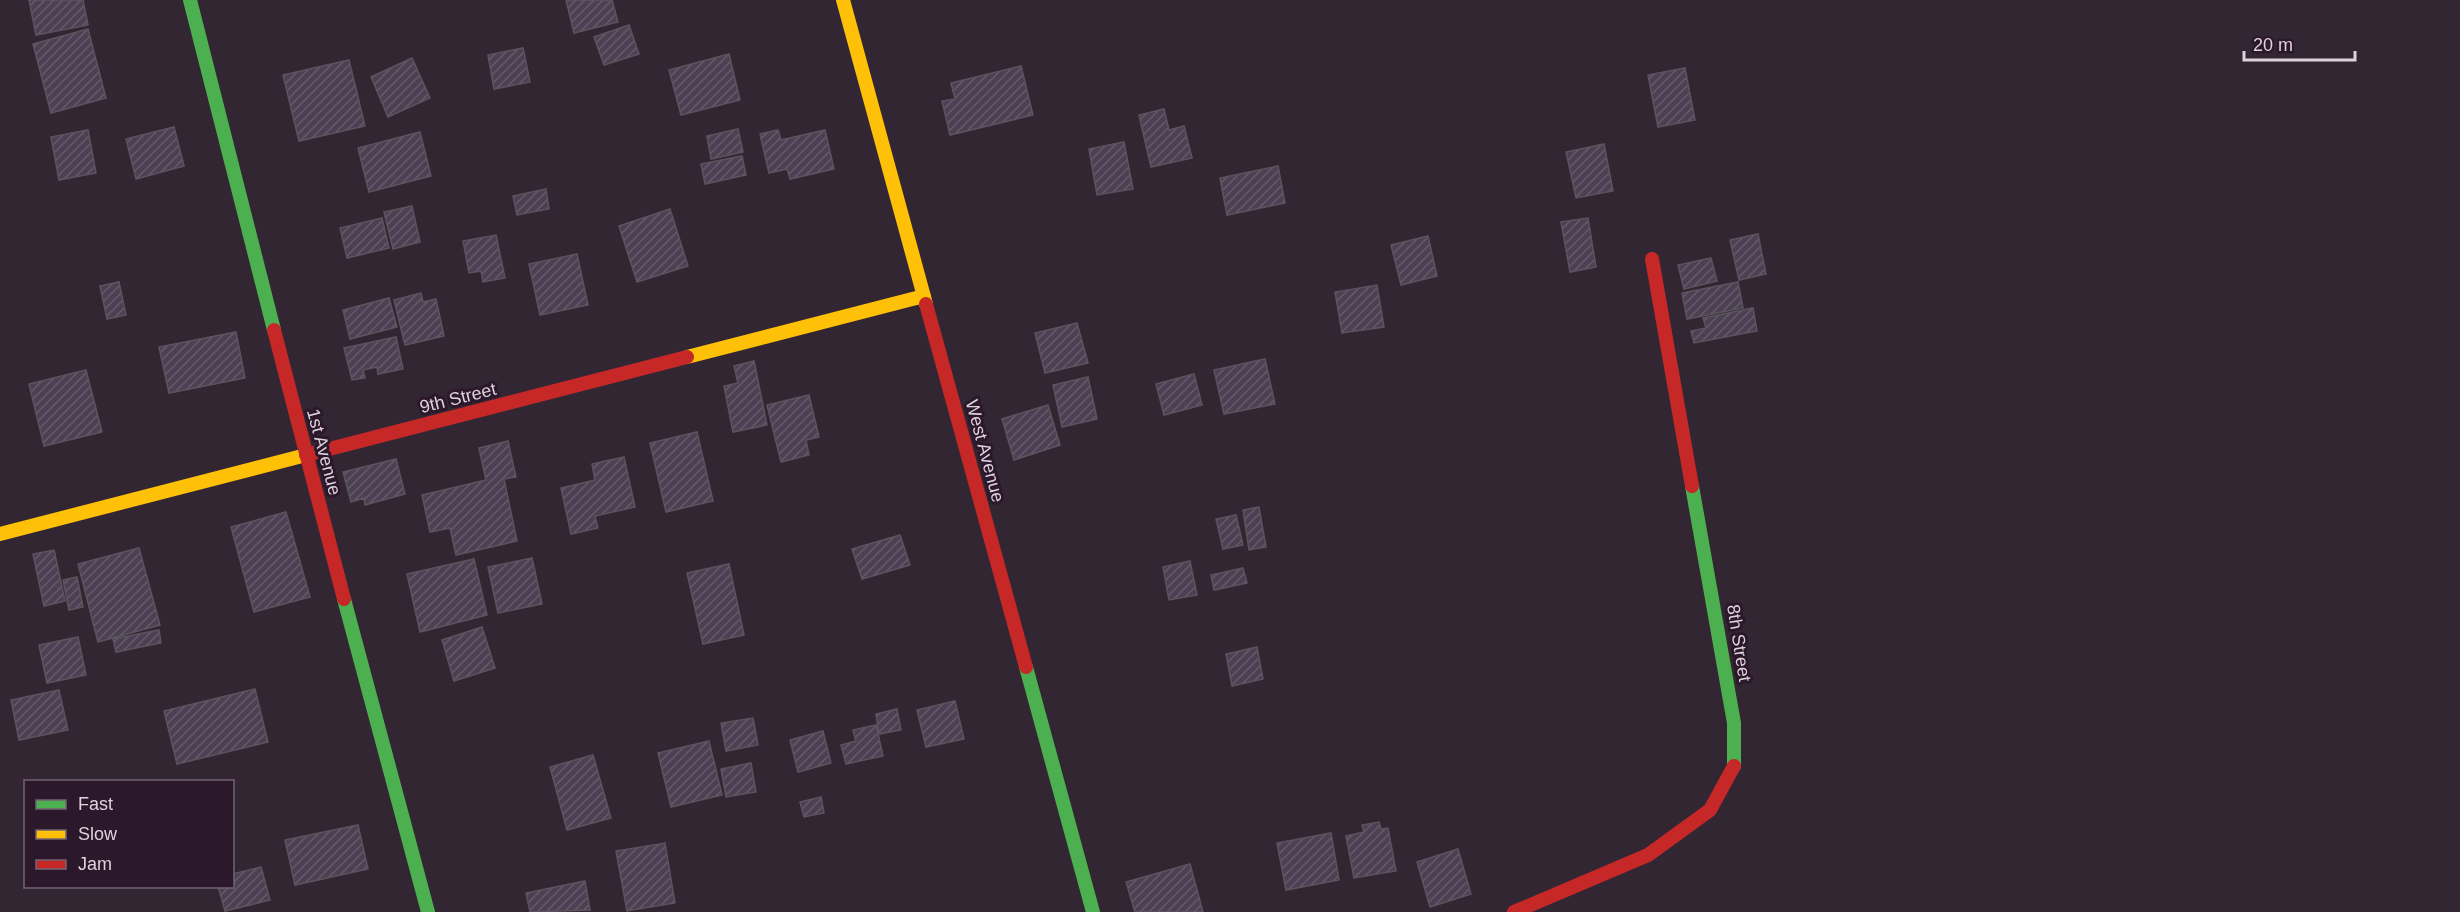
<svg xmlns="http://www.w3.org/2000/svg" width="2460" height="912" viewBox="0 0 2460 912" font-family="Helvetica,sans-serif">
  <style>
    .building { fill: url(#building-hatch); stroke: #5b545e; stroke-width: 1.5 }
    .lines { fill: none; stroke-linecap: round; stroke-linejoin: round }
    .fast { stroke: #4caf50; stroke-width: 14 }
    .slow { stroke: #ffc107; stroke-width: 14 }
    .jam { stroke: #c62828; stroke-width: 14 }
    .labels { text-anchor: middle; stroke-width: 6; stroke-linejoin: round; paint-order: stroke }
    .street-label { font-size: 18px; fill: #dfd2de; stroke: #2b192b }
  </style>
  <defs>
    <pattern id="building-hatch" width="6" height="6" patternUnits="userSpaceOnUse" patternTransform="scale(1.5)"><rect width="6" height="6" fill="#4c4052"/><path d="M-1 1l2-2M0 6l6-6M5 7l2-2" fill="none" stroke="#655b6a"/></pattern>
  </defs>
  <rect width="100%" height="100%" fill="#322632"/>
  <path class="building" d="M29,0H83L88,25L36,35Z
    M566,0H612L618,22L574,33Z
    M629,25L639,54L604,65L594,37Z
    M88,29L106,98L51,113L33,44Z
    M523,48L530,82L494,89L488,55Z
    M729,54L740,100L681,115L669,70Z
    M412,58L430,98L388,117L371,77Z
    M349,60L365,126L299,141L283,75Z
    M1021,66L1033,115L950,135L942,101L955,99L951,83Z
    M1685,68L1695,120L1658,127L1648,75Z
    M1164,109L1169,130L1184,126L1192,158L1151,167L1139,115Z
    M174,127L184,166L136,179L126,139Z
    M738,129L743,152L711,159L707,136Z
    M88,130L96,173L59,180L51,137Z
    M778,130L781,140L825,130L834,169L790,179L787,169L769,173L760,134Z
    M420,132L431,176L369,192L358,148Z
    M1124,142L1133,189L1097,195L1089,149Z
    M1604,144L1613,191L1576,198L1566,152Z
    M742,156L746,175L705,184L701,164Z
    M1278,166L1285,203L1227,215L1220,178Z
    M546,189L549,209L517,215L513,196Z
    M412,206L420,242L393,249L384,212Z
    M670,209L688,266L637,282L619,226Z
    M382,218L389,248L347,258L340,228Z
    M1588,218L1596,267L1570,272L1561,222Z
    M1758,234L1766,274L1739,280L1730,240Z
    M496,235L505,278L483,282L481,271L469,273L463,241Z
    M1428,236L1437,276L1401,285L1391,245Z
    M577,254L588,305L540,315L529,264Z
    M1711,258L1717,281L1684,289L1678,265Z
    M119,282L126,315L107,319L100,286Z
    M1738,282L1743,308L1687,319L1682,293Z
    M1377,285L1384,327L1342,333L1335,292Z
    M421,293L423,302L436,299L444,336L405,345L394,300Z
    M389,298L397,327L350,339L343,310Z
    M1753,308L1757,331L1694,343L1691,331L1706,328L1703,318Z
    M1077,323L1088,363L1045,373L1035,333Z
    M236,332L245,378L169,393L159,347Z
    M396,337L403,369L378,374L377,367L363,370L365,378L352,380L344,348Z
    M1265,359L1275,404L1224,414L1214,370Z
    M754,361L767,425L733,432L724,386L738,383L734,366Z
    M86,370L102,432L44,446L29,384Z
    M1194,374L1202,405L1164,415L1156,384Z
    M1088,377L1097,419L1062,427L1053,385Z
    M809,395L819,437L806,440L809,455L781,462L767,405Z
    M1048,405L1060,445L1014,460L1002,419Z
    M697,432L713,501L666,512L650,443Z
    M508,441L516,477L504,479L517,541L456,555L450,528L430,532L422,495L486,480L479,448Z
    M624,457L635,507L595,516L598,528L571,534L561,488L595,480L592,464Z
    M396,459L405,494L365,505L364,498L351,502L343,472Z
    M1259,507L1266,547L1249,550L1243,510Z
    M286,512L310,597L254,612L231,527Z
    M1236,515L1243,545L1223,549L1216,519Z
    M900,535L910,565L862,579L852,549Z
    M139,548L160,625L98,642L78,564Z
    M54,550L65,601L44,606L33,554Z
    M532,558L542,604L498,613L488,567Z
    M474,559L487,615L420,632L407,574Z
    M1190,561L1197,595L1169,600L1163,567Z
    M729,564L744,635L703,644L687,573Z
    M1243,568L1247,583L1214,590L1211,575Z
    M77,577L83,607L69,610L63,580Z
    M482,627L495,668L454,681L442,640Z
    M159,630L161,643L116,652L113,639Z
    M78,637L86,675L47,683L39,645Z
    M1257,647L1263,679L1232,686L1226,654Z
    M255,689L268,742L177,764L164,711Z
    M59,690L68,730L19,740L11,700Z
    M955,701L964,739L926,747L917,710Z
    M897,709L901,730L879,734L876,714Z
    M753,718L758,745L726,751L721,723Z
    M876,725L883,756L846,764L841,745L856,741L853,730Z
    M823,731L831,763L798,772L790,740Z
    M709,741L722,795L671,807L658,753Z
    M593,755L611,818L567,830L550,767Z
    M751,763L756,792L726,797L721,769Z
    M821,797L824,813L804,817L800,802Z
    M1379,822L1381,829L1388,828L1396,871L1354,878L1346,836L1364,832L1362,825Z
    M358,825L368,869L295,885L285,840Z
    M1331,833L1339,880L1286,890L1277,843Z
    M665,843L675,903L627,911L616,851Z
    M1458,849L1471,894L1430,907L1417,862Z
    M1190,864L1203,912H1135L1126,882Z
    M261,867L270,900L225,911L218,886H232V874Z
    M585,881L590,910L530,912L526,893Z"/>
  <g class="lines">
    <path class="fast" d="M190,0L274,330
      M1692,486L1734,723V766
      M344,599L428,912
      M1026,667L1093,912"/>
    <path class="slow" d="M843,0L926,304
      M687,357L924,296
      M0,534L306,455"/>
    <path class="jam" d="M1652,259L1692,486
      M926,304L1026,667
      M274,330L344,599
      M306,455L687,357
      M1514,912L1648,855L1710,810L1734,766"/>
  </g>
  <g class="labels">
    <g class="street-label">
      <text transform="translate(458 398) rotate(-14)" y="6">9th Street</text>
      <text transform="translate(985 451) rotate(75)" y="6">West Avenue</text>
      <text transform="translate(324 452) rotate(75)" y="6">1st Avenue</text>
      <text transform="translate(1739 643) rotate(81)" y="6">8th Street</text>
    </g>
  </g>
  <rect x="24" y="780" width="210" height="108" fill="#2b192b" stroke="#736373" stroke-width="1.5"/>
  <rect x="36" y="800" width="30" height="9" fill="#4caf50" stroke="#736373" stroke-width="1.5"/>
  <text x="78" y="810" font-size="18" fill="#dfd2de">Fast</text>
  <rect x="36" y="830" width="30" height="9" fill="#ffc107" stroke="#736373" stroke-width="1.5"/>
  <text x="78" y="840" font-size="18" fill="#dfd2de">Slow</text>
  <rect x="36" y="860" width="30" height="9" fill="#c62828" stroke="#736373" stroke-width="1.5"/>
  <text x="78" y="870" font-size="18" fill="#dfd2de">Jam</text>
  <path d="M2244 51v9h111v-9" fill="none" stroke="#dfd2de" stroke-width="3"/>
  <text x="2253" y="51" font-size="18" fill="#dfd2de" stroke="#2b192b" stroke-width="4.5" paint-order="stroke">20 m</text>
</svg>
